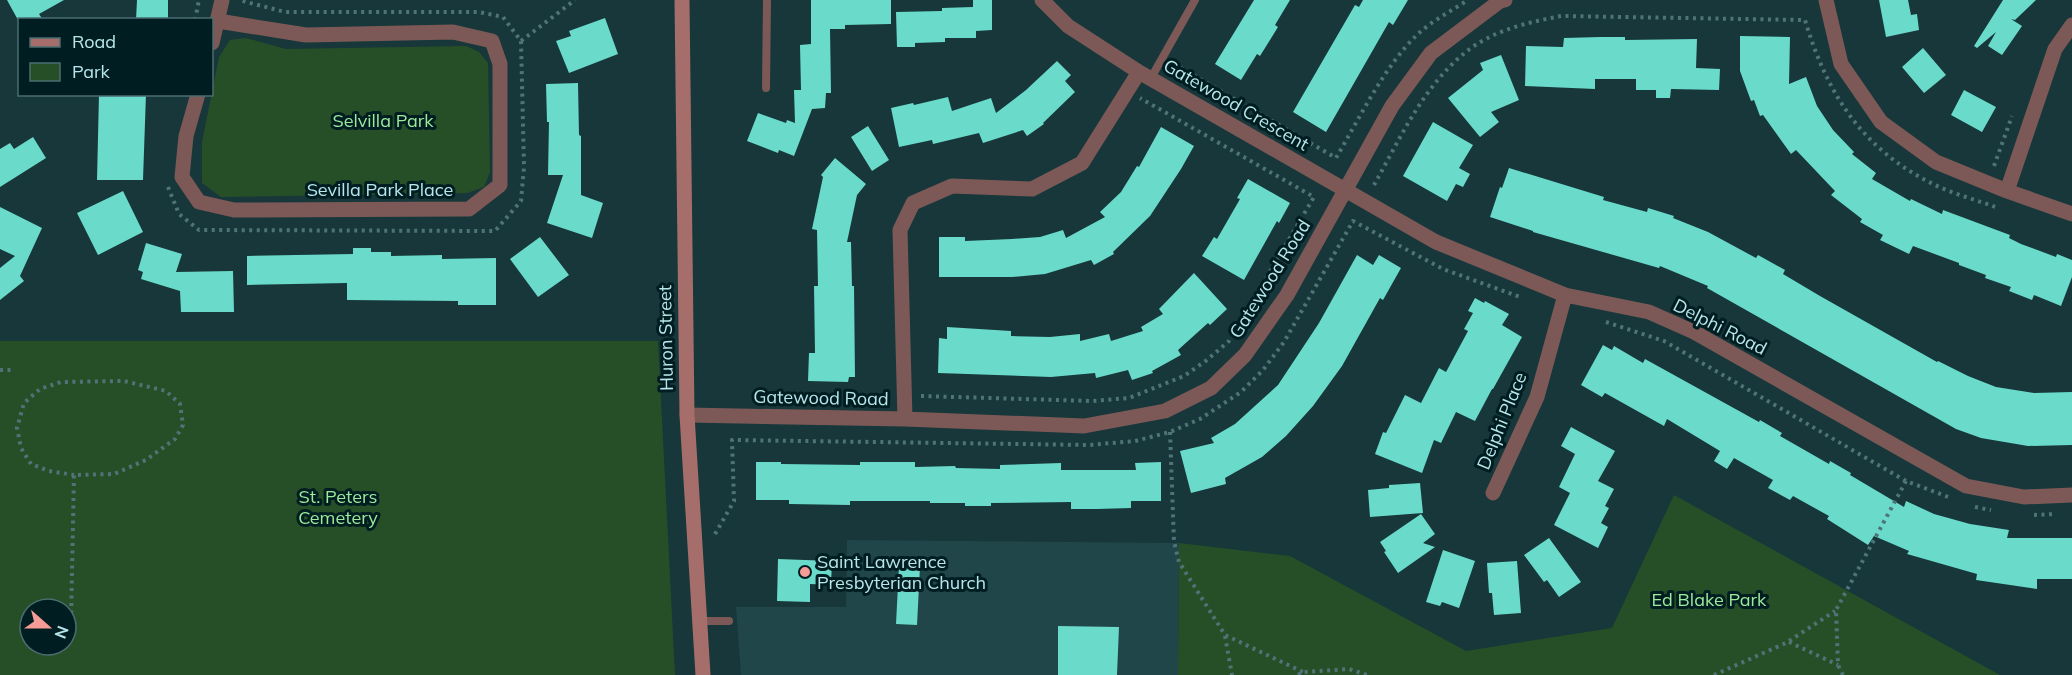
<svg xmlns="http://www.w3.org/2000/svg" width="2072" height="675" viewBox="0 0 2072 675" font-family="Mulish,sans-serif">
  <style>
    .built { fill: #20464a }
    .green { fill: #274f27; fill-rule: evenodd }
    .building { fill: #6adacb }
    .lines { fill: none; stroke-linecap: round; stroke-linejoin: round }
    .path { stroke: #4f7478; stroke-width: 4; stroke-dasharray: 3 4.5; stroke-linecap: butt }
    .lane { stroke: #7c5956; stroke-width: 8 }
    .street { stroke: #7c5956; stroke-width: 15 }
    .secondary { stroke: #a56e6a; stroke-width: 15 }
    .poi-dot { fill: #f59c96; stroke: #001e21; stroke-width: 2 }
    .labels { text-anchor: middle; stroke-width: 6; stroke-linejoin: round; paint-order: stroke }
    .street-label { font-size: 18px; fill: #b8e6eb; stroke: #001e21 }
    .park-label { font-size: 18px; fill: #9ceb9a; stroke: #001e21 }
    .poi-label { font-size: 18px; fill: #b8e6eb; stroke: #001e21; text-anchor: start }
  </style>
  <rect width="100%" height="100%" fill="#17373a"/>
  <path class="built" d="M847,540L1179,543L1178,675H741L736,607H846Z"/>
  <path class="green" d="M246,38L286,49L466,46L479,52L488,63L490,172L484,187L467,193L221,197L202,183V142L219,57L230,40Z
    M0,341H658L675,675H0ZM30,609H66V645H30Z
    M1674,495L2000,675H1178L1179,543L1290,556L1466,651L1612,628Z"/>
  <path class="building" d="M7,0H64L39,14L43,20H18Z
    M137,0H168V20H136Z
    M811,0H891V24L845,25V29H830L831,93H826L825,108L812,109L794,156L779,150L778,153L747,141L758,113L786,123L787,120L795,123L794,90H801L800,45L811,44Z
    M973,0H992V30L976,31V38H945V42L915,43V47H897L896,12L942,11V8L973,7Z
    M1254,0H1290L1275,25L1278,27L1260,56L1257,54L1241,80L1215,64Z
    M1363,0H1408L1393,25L1389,22L1326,132L1293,112L1355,5L1359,7Z
    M1879,0H1908L1911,15L1917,14L1919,30L1886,37Z
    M2003,0H2036L2015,20L2011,19L2022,26L2002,55L1988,46L1996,32L1977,48L1974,46Z
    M605,18L618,54L569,73L556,41L571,36L569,31Z
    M1740,36L1790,37L1789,84L1806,77L1817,106L1833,130L1854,152L1852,154L1876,173L1872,179L1910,201L1911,199L1942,214L1943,210L2010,235L2009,238L2021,244L2056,257L2057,254L2072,260V277L2061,306L2034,295L2032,300L2009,291L2011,287L1985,278L1986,275L1959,265V263L1913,246L1909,254L1880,240L1883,235L1860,222L1862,219L1831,195L1835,191L1796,150L1791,154L1763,115L1760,116L1754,100L1751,101L1740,71Z
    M1600,37H1625V40L1697,39L1696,68L1720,69L1719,90L1671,89L1670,98H1656V90H1636V79H1595V89L1525,86L1526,46L1563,47L1564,38Z
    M1923,48L1946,75L1924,93L1902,67Z
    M1501,55L1519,100L1491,112L1499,122L1480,137L1448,98L1483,70L1480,63Z
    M1057,61L1071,75L1065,81L1075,92L1043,123L1044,124L1027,136L1023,130L983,143L979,133L933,144L932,140L899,147L891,108L913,103L914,105L948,97L952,111L991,98L996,113L1026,90Z
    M578,83L579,135L581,136V195L603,203L592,238L547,223L563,175H548L549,122H547L546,84Z
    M1964,90L1996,107L1982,132L1951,115Z
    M99,94H146L143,180H97Z
    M1433,122L1473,145L1459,168L1470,174L1463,187L1456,184L1447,201L1403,176Z
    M868,126L889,160L872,171L851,137Z
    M1161,127L1194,146L1181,169L1150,216L1113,252L1114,254L1094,265L1091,260L1045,274L1012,277H939V237H965V241L1012,239L1040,237L1063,230L1066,238L1105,217L1100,212L1121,192L1137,166L1139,167Z
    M33,137L46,158L0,187V149L10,143L14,149Z
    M835,158L866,184L857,195L847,242H851L852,286H854L855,377H849L848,382L808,381L809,353H815L814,286H818L817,230L812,229L823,177L821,175Z
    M1509,168L1604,197L1603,200L1647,212L1648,208L1674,216L1673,218L1708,232L1756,258L1758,255L1785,270L1783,274L1820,296L1937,362L1938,361L1968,376L1996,387L2034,393L2072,392V445L2028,446L1981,438L1956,429L1707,288L1708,286L1660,266L1659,268L1533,232V231L1490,217L1500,187L1502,188Z
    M1248,179L1290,203L1279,223L1277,221L1244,280L1202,256L1214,237L1217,239L1240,199L1237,198Z
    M123,191L143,232L98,255L77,213Z
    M0,207L42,228L20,276L24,281L0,300V268L15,256L0,249Z
    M540,237L569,275L538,297L510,259Z
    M146,243L182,254L176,272L233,271L234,312H181L180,291L141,279L143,272L138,270Z
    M353,248H371V252H391V256L442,255V259L496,258V305H458V301L347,300V283L247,285V256L353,254Z
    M1357,255L1373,265L1379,255L1401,268L1383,300L1380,298L1342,366L1313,406L1286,436L1262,457L1225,478L1226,484L1191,493L1180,451L1214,443L1211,438L1235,424L1278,385L1319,323Z
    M1194,273L1227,309L1210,325L1208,323L1178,350L1181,355L1152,371L1153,373L1132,380L1128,370L1096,378L1095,373L1051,377L938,373L939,338L947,339V327L1011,331V336L1050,337L1080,334V341L1109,334L1111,341L1143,331L1141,327L1163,314L1159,309Z
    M1475,298L1484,303L1485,301L1509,314L1502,325L1522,337L1493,389H1492L1475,421L1456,412L1441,443L1434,440L1422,473L1375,454L1383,432L1386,433L1405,395L1421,403L1439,368L1446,372L1468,331L1464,329L1473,313L1468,311Z
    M1603,345L1612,350L1614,346L1643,363L1645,359L1759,422L1760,420L1782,433L1780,436L1829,464L1830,461L1851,473L1850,475L1904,507L1906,501L1934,514L1970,524L2009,530L2007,538H2072V579H2037V589L1976,580L1977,574L1907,554L1909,551L1874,536L1868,545L1827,519L1829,516L1793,496L1790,500L1768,488L1773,480L1734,458L1727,469L1714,461L1720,451L1667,419L1664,426L1605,393L1602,397L1581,385Z
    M1571,427L1615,451L1598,481L1614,489L1605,506L1609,508L1601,523L1608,527L1598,548L1554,525L1570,493L1559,487L1575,454L1561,446Z
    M756,462H781V464L860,465V462H915V467L955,466L956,468L1000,469V465L1061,463V470H1136L1135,463L1161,462V501H1131V508L1097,509H1071V502L991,503V506H965V503H930V501H850V505L789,504V500H756Z
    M1420,483L1423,513L1370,517L1368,490L1389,488V485Z
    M1421,514L1435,534L1423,543L1435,547L1398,573L1384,552L1386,551L1380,542Z
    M1549,538L1581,582L1559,597L1547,580L1544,582L1524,555Z
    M1443,550L1475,561L1459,608L1442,602L1440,606L1426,602Z
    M778,559L832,561L831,585L810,584V602L777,601Z
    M1517,561L1521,613L1494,615L1492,593H1489L1487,563Z
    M899,566L920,567L917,625L896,624Z
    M1058,626L1119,627L1117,675H1058Z"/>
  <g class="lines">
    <path class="path" d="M195,20L199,0
      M521,41L575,0
      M1174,64L1336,158C1359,119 1385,65 1418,34C1432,21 1451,11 1468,0
      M1994,166L2012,116
      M1374,185C1401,137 1425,82 1471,48C1498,29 1530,22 1561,16L1805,20C1827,94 1862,149 1933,184C1953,194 1977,200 1998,208
      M168,187L179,214L199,230L495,231L521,201L524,167L521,41L503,17L479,12H285L239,0
      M1606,322L1664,341L1906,481L1951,498
      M0,370H13
      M921,396L1092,401L1129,398L1184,376L1207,360L1229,341L1314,197L1140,98
      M1170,432L1174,542L1179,562L1225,635L1303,672
      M1975,507L1991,510
      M2034,515L2056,514
      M715,534L734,501L732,440L1089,445L1135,441L1170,432L1200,419L1241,392L1263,370L1284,342L1353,221L1443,269L1520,297
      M71,621L74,475L114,474L146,460L175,439L183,425L180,404L166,391L124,381L61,382L40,389L24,403L17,428L21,448L31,464L49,471L74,475
      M1225,636L1232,675
      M1789,642L1838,665
      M1298,675L1303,672L1349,669L1367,675
      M1714,675L1786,643L1835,611
      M1843,675L1838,665L1836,610L1906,481"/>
    <path class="lane" d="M1151,78L1195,0
      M766,88L767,0
      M699,621H729"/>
    <path class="street" d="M1042,0L1068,26L1139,72
      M1826,0L1841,64L1881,122L1936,162L2007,191L2072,214
      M212,43L222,0
      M198,94L186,136L182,177L199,202L234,210L469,209L500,185V64L492,41L453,32L306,35L218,21
      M2007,191L2055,49L2072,25
      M687,415L905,419L1084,426L1165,411L1211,388L1245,355L1287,295L1392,106L1431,53L1500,1L1505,0
      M905,419L900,230L913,203L952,186L1032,189L1082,163L1139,72L1436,242L1565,295L1649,312L1694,332L1966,486L2024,497L2072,495
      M1493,493L1537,397L1565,295"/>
    <path class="secondary" d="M682,0L687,415L703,675"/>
  </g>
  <circle class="poi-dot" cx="805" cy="572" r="6"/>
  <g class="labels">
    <g class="street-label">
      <text transform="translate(1236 105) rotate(30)" y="6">Gatewood Crescent</text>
      <text x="380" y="196">Sevilla Park Place</text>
      <text transform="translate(1270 279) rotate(-58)" y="6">Gatewood Road</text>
      <text transform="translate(1720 327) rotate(27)" y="6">Delphi Road</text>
      <text transform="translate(666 338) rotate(-91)" y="6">Huron Street</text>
      <text transform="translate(821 398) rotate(1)" y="6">Gatewood Road</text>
      <text transform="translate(1502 421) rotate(-68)" y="6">Delphi Place</text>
    </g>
    <g class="park-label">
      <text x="383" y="127">Selvilla Park</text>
      <text x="338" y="503">St. Peters<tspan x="338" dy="21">Cemetery</tspan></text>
      <text x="1709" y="606">Ed Blake Park</text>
    </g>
    <g class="poi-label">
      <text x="817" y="568">Saint Lawrence<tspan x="817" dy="21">Presbyterian Church</tspan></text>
    </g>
  </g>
  <rect x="18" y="18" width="195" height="78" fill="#001e21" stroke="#4a6e72" stroke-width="1.5"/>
  <rect x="30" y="38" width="30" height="9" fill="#a56e6a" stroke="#4a6e72" stroke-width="1.5"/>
  <text x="72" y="48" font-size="18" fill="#b8e6eb">Road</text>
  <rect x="30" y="63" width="30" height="18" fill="#274f27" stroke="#4a6e72" stroke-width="1.5"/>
  <text x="72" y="78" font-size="18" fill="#b8e6eb">Park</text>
  <g transform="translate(48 627) rotate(111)"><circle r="28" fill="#001e21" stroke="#4a6e72" stroke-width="1.5"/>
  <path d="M0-4.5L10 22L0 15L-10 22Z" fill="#f59c96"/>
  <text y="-9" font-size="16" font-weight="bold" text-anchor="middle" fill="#b8e6eb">N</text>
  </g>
</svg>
